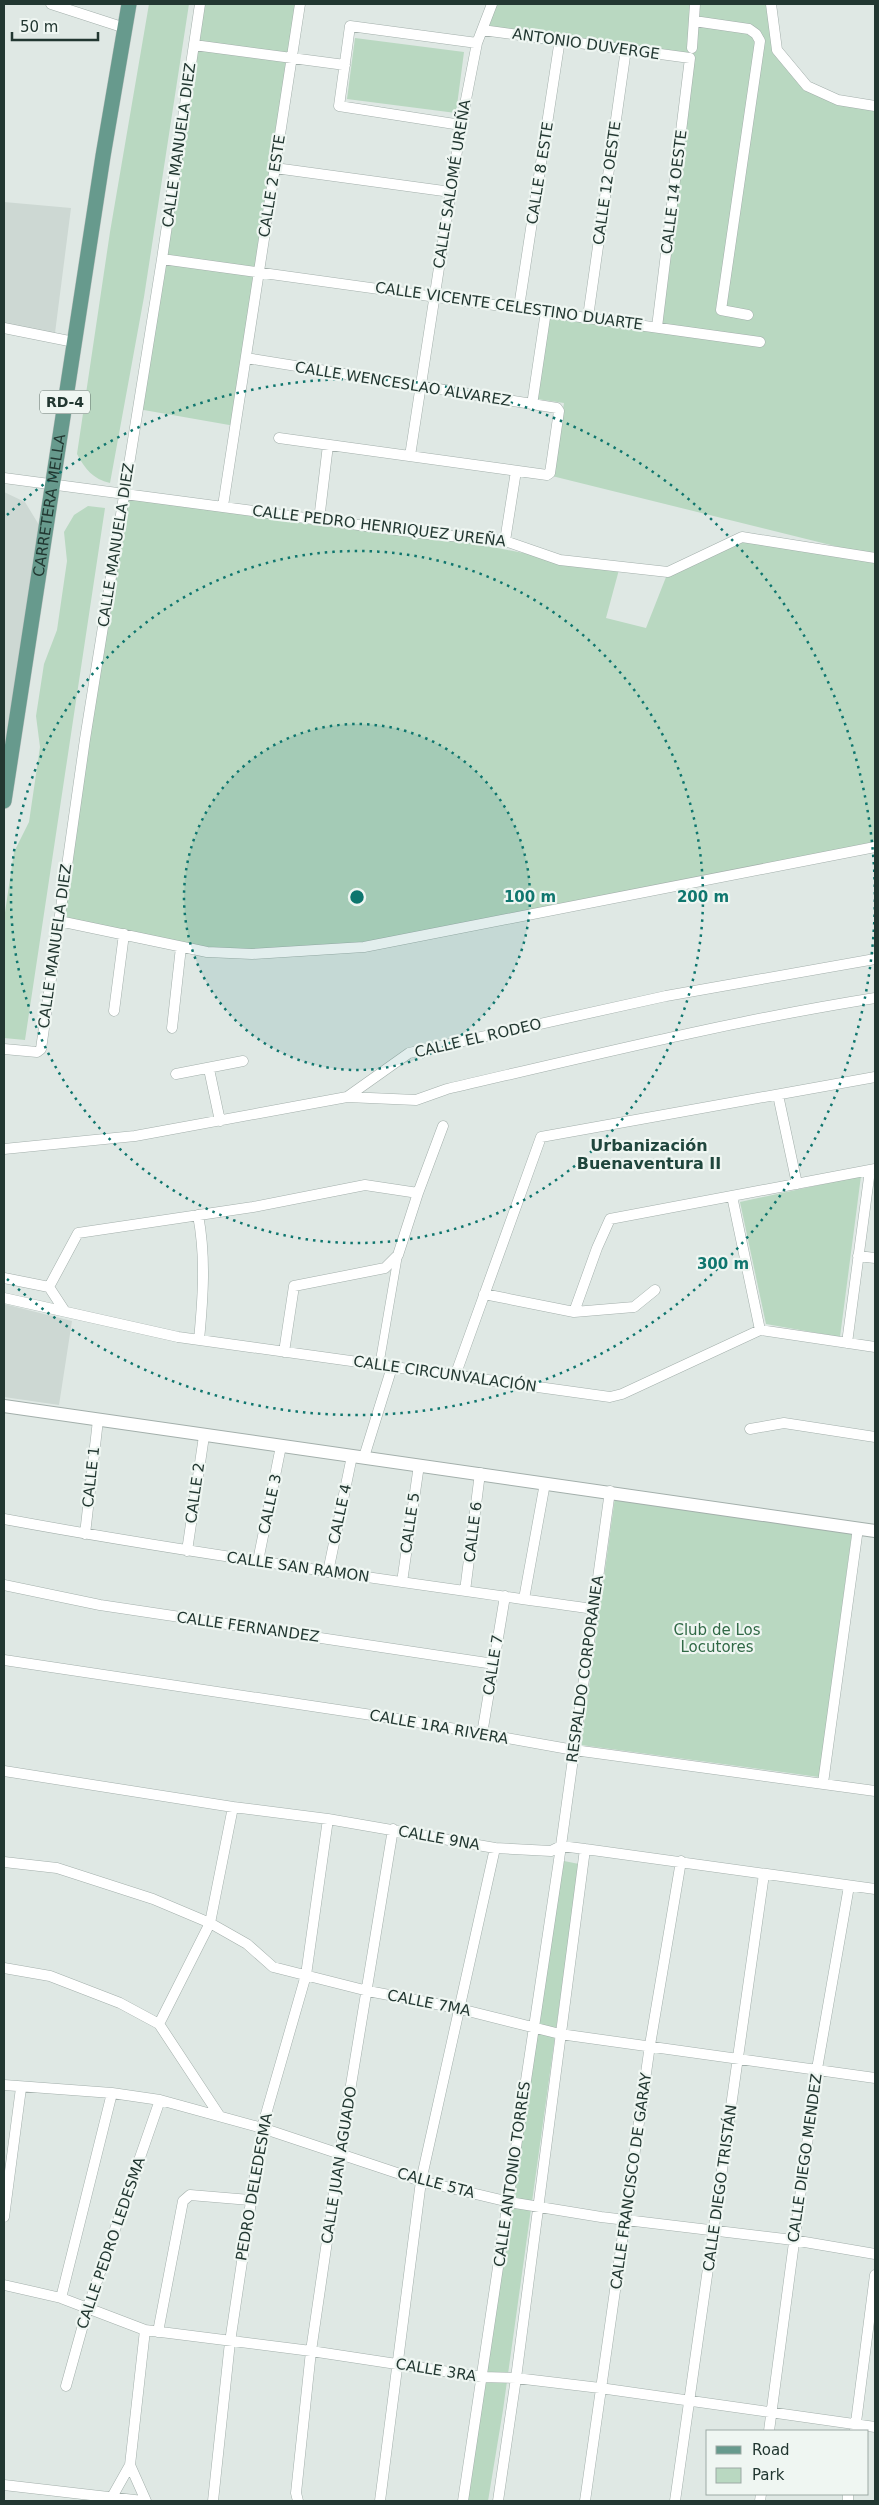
<svg xmlns="http://www.w3.org/2000/svg" width="879" height="2505" viewBox="0 0 879 2505" font-family="'DejaVu Sans',sans-serif">
  <style>
    .built { fill: #cdd8d3 }
    .green { fill: #b9d8c1 }
    .lines { fill: none; stroke-linecap: round; stroke-linejoin: round }
    .pedestrian-casing { stroke: #a3afab; stroke-width: 9 }
    .minor-casing { stroke: #a3afab; stroke-width: 11 }
    .tertiary-casing { stroke: #a3afab; stroke-width: 14 }
    .primary-casing { stroke: #bdc3c1; stroke-width: 16 }
    .pedestrian { stroke: #fff; stroke-width: 8 }
    .minor { stroke: #fff; stroke-width: 10 }
    .tertiary { stroke: #fff; stroke-width: 12 }
    .primary { stroke: #679a8d; stroke-width: 15 }
    .ring { fill: none; stroke: #0f766e; stroke-width: 2.5; stroke-dasharray: 2.5 5 }
    .labels { text-anchor: middle; stroke-width: 4.5; stroke-linejoin: round; paint-order: stroke }
    .shield { fill: #eff6f2; stroke: #60706b; stroke-width: 1 }
    .shield-label { font-size: 14px; font-weight: bold; fill: #223731 }
    .street-label { font-size: 15px; fill: #223731; stroke: #eff6f2 }
    .park-label { font-size: 15px; fill: #306946; stroke: #eff6f2 }
    .neighbourhood-label { font-size: 16px; font-weight: bold; fill: #20463d; stroke: #eff6f2 }
    .centre { fill: #0f766e; stroke: #eff6f2; stroke-width: 2.5 }
    .ring-label { font-size: 15px; text-anchor: middle; font-weight: bold; fill: #0f766e; stroke: #eff6f2; stroke-width: 4.5; stroke-linejoin: round; paint-order: stroke }
  </style>
  <rect width="100%" height="100%" fill="#dfe8e4"/>
  <path class="built" d="M4,202L71,208L55,333L4,326Z
    M4,492L25,502L39,525L4,763Z
    M4,1304L72,1321L59,1405L4,1397Z"/>
  <path class="green" d="M149,4H189L144,297L110,483C93,479 85,469 77,454L110,232Z
    M199,4H298L235,426L138,409Z
    M492,4H771L777,50L807,86L875,106V556L552,476L564,403L530,398L546,311L657,326L690,58L482,30Z
    M355,38L464,52L456,113L347,99Z
    M124,493L419,533L560,560L620,566L606,618L646,628L668,572L742,537L875,558V847L364,947L207,952L59,921Z
    M88,506L105,508L25,1040L4,1038V919L14,852L29,822L40,747L36,716L44,664L57,630L67,561L64,532L74,515Z
    M861,1176L840,1337L766,1324L740,1202Z
    M615,1497L852,1533L819,1777L581,1745Z
    M559,1860L579,1864L503,2410L488,2501H463Z"/>
  <g class="lines">
    <g class="pedestrian-casing">
      <path id="pedestrian" d="M379,1366L398,1255"/>
    </g>
    <g class="minor-casing">
      <path id="minor" d="M51,4L125,28
        M771,4L777,50L807,86L838,100L875,106
        M694,21L749,29L756,34L760,41L721,310L748,315
        M482,30L690,58L657,327
        M194,45L345,65
        M692,48L695,4
        M461,125L339,106L350,26L477,43
        M275,168L451,192
        M162,259L760,342
        M519,307L560,39
        M588,317L626,49
        M4,328L74,342
        M246,358L557,408L559,411L550,473L547,475L279,438
        M532,405L546,311
        M410,456L461,125L477,43L492,4
        M4,478L419,533L505,541L560,560L668,572L742,537L875,558
        M223,506L300,4
        M319,520L328,445
        M505,541L516,471
        M59,921L207,952L252,954L364,947L875,847
        M114,1011L124,934
        M172,1028L181,947
        M4,1049L37,1052L41,1049L85,739L162,259L200,4
        M209,1069L220,1121
        M176,1074L243,1061
        M778,1095L797,1184
        M347,1097L416,1100L447,1089C589,1056 731,1021 875,998
        M4,1149L135,1136L347,1097L409,1053L666,996L875,959
        M732,1196L760,1330
        M198,1215C206,1257 203,1298 199,1340
        M858,1256L875,1258
        M4,1278L49,1287L64,1310
        M49,1287L78,1233L253,1207L365,1185L418,1193
        M484,1294L574,1312L634,1307L655,1290
        M4,1298L178,1337L610,1397L622,1394L760,1330L875,1347
        M574,1312L597,1248L610,1219L875,1169
        M847,1343L870,1170
        M284,1352L294,1286L385,1268L398,1255L418,1193L443,1126
        M455,1376L541,1137L875,1077
        M750,1429L784,1423L875,1437
        M364,1457L392,1367
        M4,1519C199,1555 396,1581 593,1609
        M85,1534L98,1420
        M187,1551L204,1436
        M258,1561L281,1446
        M328,1572L352,1456
        M402,1582L419,1465
        M4,1585L100,1605L494,1664
        M465,1591L480,1473
        M524,1599L545,1483
        M4,1660L405,1720L574,1750L875,1791
        M482,1734L505,1596
        M4,1771L233,1807L328,1819L495,1848L551,1851L561,1846L585,1849L875,1889
        M823,1783L858,1528
        M4,1862L57,1868L153,1899L210,1923L247,1944L273,1967L368,1991L452,2007L560,2034L875,2078
        M4,1968L50,1976L120,2003L159,2024L219,2115
        M159,2024L210,1923L233,1807
        M4,2085L112,2093L160,2100L262,2128L421,2181L509,2202L601,2217L793,2240L875,2254
        M4,2217L21,2088
        M4,2285L61,2298L145,2330L311,2351L482,2377L516,2378L600,2388L875,2427
        M61,2298L112,2093
        M158,2332L183,2201L190,2195L250,2200
        M66,2386L88,2307L160,2100
        M855,2430L875,2275
        M769,2431L817,2069L849,1886
        M130,2465L146,2501
        M4,2485L143,2501
        M112,2497L130,2465L145,2330
        M213,2501L230,2342L262,2128L306,1975L328,1819
        M298,2501L296,2493L311,2351L340,2152L393,1829
        M380,2501L421,2181L495,1848
        M463,2501L559,1860L610,1491
        M498,2501L516,2378L585,1849
        M585,2501L650,2045L681,1861
        M675,2501L764,1874
        M760,2501L761,2494
        M848,2501V2494"/>
    </g>
    <g class="tertiary-casing">
      <path id="tertiary" d="M4,1406L875,1531"/>
    </g>
    <g class="primary-casing">
      <g id="primary">
        <path id="s1" d="M4,801L103,156L129,4"/>
      </g>
    </g>
    <use href="#pedestrian" class="pedestrian"/>
    <use href="#minor" class="minor"/>
    <use href="#tertiary" class="tertiary"/>
    <use href="#primary" class="primary"/>
  </g>
  <circle cx="357" cy="897" r="173" fill="#0f766e" fill-opacity=".12"/>
  <g class="ring">
    <circle cx="357" cy="897" r="173"/>
    <circle cx="357" cy="897" r="346"/>
    <path d="M7 515A518 518 0 1 1 7 1279"/>
  </g>
  <g class="labels">
    <rect class="shield" x="40" y="390.5" width="50" height="23" rx="4"/>
    <g class="shield-label">
      <text x="65" y="407">RD-4</text>
    </g>
    <g class="street-label">
      <text transform="translate(586 44) rotate(8)" y="5">ANTONIO DUVERGE</text>
      <text transform="translate(179 145) rotate(-82)" y="5">CALLE MANUELA DIEZ</text>
      <text transform="translate(540 173) rotate(-81)" y="5">CALLE 8 ESTE</text>
      <text transform="translate(607 183) rotate(-82)" y="5">CALLE 12 OESTE</text>
      <text transform="translate(452 184) rotate(-81)" y="5">CALLE SALOMÉ UREÑA</text>
      <text transform="translate(272 186) rotate(-81)" y="5">CALLE 2 ESTE</text>
      <text transform="translate(674 192) rotate(-83)" y="5">CALLE 14 OESTE</text>
      <text transform="translate(509 306) rotate(8)" y="5">CALLE VICENTE CELESTINO DUARTE</text>
      <text transform="translate(403 384) rotate(9)" y="5">CALLE WENCESLAO ALVAREZ</text>
      <text dy="5" stroke="none"><textPath href="#s1" startOffset="299">CARRETERA MELLA</textPath></text>
      <text transform="translate(379 526) rotate(7)" y="5">CALLE PEDRO HENRIQUEZ UREÑA</text>
      <text transform="translate(116 545) rotate(-81)" y="5">CALLE MANUELA DIEZ</text>
      <text transform="translate(55 946) rotate(-82)" y="5">CALLE MANUELA DIEZ</text>
      <text transform="translate(478 1038) rotate(-13)" y="5">CALLE EL RODEO</text>
      <text transform="translate(445 1374) rotate(8)" y="5">CALLE CIRCUNVALACIÓN</text>
      <text transform="translate(91 1477) rotate(-84)" y="5">CALLE 1</text>
      <text transform="translate(195 1493) rotate(-82)" y="5">CALLE 2</text>
      <text transform="translate(270 1504) rotate(-78)" y="5">CALLE 3</text>
      <text transform="translate(340 1514) rotate(-78)" y="5">CALLE 4</text>
      <text transform="translate(410 1523) rotate(-82)" y="5">CALLE 5</text>
      <text transform="translate(473 1532) rotate(-83)" y="5">CALLE 6</text>
      <text transform="translate(298 1567) rotate(8)" y="5">CALLE SAN RAMON</text>
      <text transform="translate(248 1627) rotate(8)" y="5">CALLE FERNANDEZ</text>
      <text transform="translate(493 1665) rotate(-81)" y="5">CALLE 7</text>
      <text transform="translate(585 1669) rotate(-82)" y="5">RESPALDO CORPORANEA</text>
      <text transform="translate(439 1727) rotate(10)" y="5">CALLE 1RA RIVERA</text>
      <text transform="translate(439 1838) rotate(10)" y="5">CALLE 9NA</text>
      <text transform="translate(429 2003) rotate(11)" y="5">CALLE 7MA</text>
      <text transform="translate(805 2158) rotate(-82)" y="5">CALLE DIEGO MENDEZ</text>
      <text transform="translate(339 2165) rotate(-81)" y="5">CALLE JUAN AGUADO</text>
      <text transform="translate(512 2174) rotate(-82)" y="5">CALLE ANTONIO TORRES</text>
      <text transform="translate(631 2181) rotate(-82)" y="5">CALLE FRANCISCO DE GARAY</text>
      <text transform="translate(436 2183) rotate(15)" y="5">CALLE 5TA</text>
      <text transform="translate(254 2187) rotate(-80)" y="5">PEDRO DELEDESMA</text>
      <text transform="translate(720 2188) rotate(-82)" y="5">CALLE DIEGO TRISTÁN</text>
      <text transform="translate(111 2243) rotate(-71)" y="5">CALLE PEDRO LEDESMA</text>
      <text transform="translate(436 2370) rotate(9)" y="5">CALLE 3RA</text>
    </g>
    <g class="park-label">
      <text x="717" y="1635">Club de Los<tspan x="717" dy="17">Locutores</tspan></text>
    </g>
    <g class="neighbourhood-label">
      <text x="649" y="1151">Urbanización<tspan x="649" dy="18">Buenaventura II</tspan></text>
    </g>
  </g>
  <circle cx="357" cy="897" r="8" class="centre"/>
  <g class="ring-label">
    <text x="530" y="902">100 m</text>
    <text x="703" y="902">200 m</text>
    <text x="723" y="1269">300 m</text>
  </g>
  <rect width="879" height="2505" fill="none" stroke="#223731" stroke-width="10"/>
  <rect x="706" y="2430" width="162" height="65" fill="#eff6f2" stroke="#9daaa5"/>
  <rect x="716" y="2446" width="25" height="8" fill="#679a8d" stroke="#9daaa5"/>
  <text x="752" y="2455" font-size="15" fill="#223731">Road</text>
  <rect x="716" y="2468" width="25" height="15" fill="#b9d8c1" stroke="#9daaa5"/>
  <text x="752" y="2480" font-size="15" fill="#223731">Park</text>
  <path d="M12 32v8h86v-8" fill="none" stroke="#223731" stroke-width="2.5"/>
  <text x="20" y="32" font-size="15" fill="#223731" stroke="#eff6f2" stroke-width="4" paint-order="stroke">50 m</text>
</svg>
